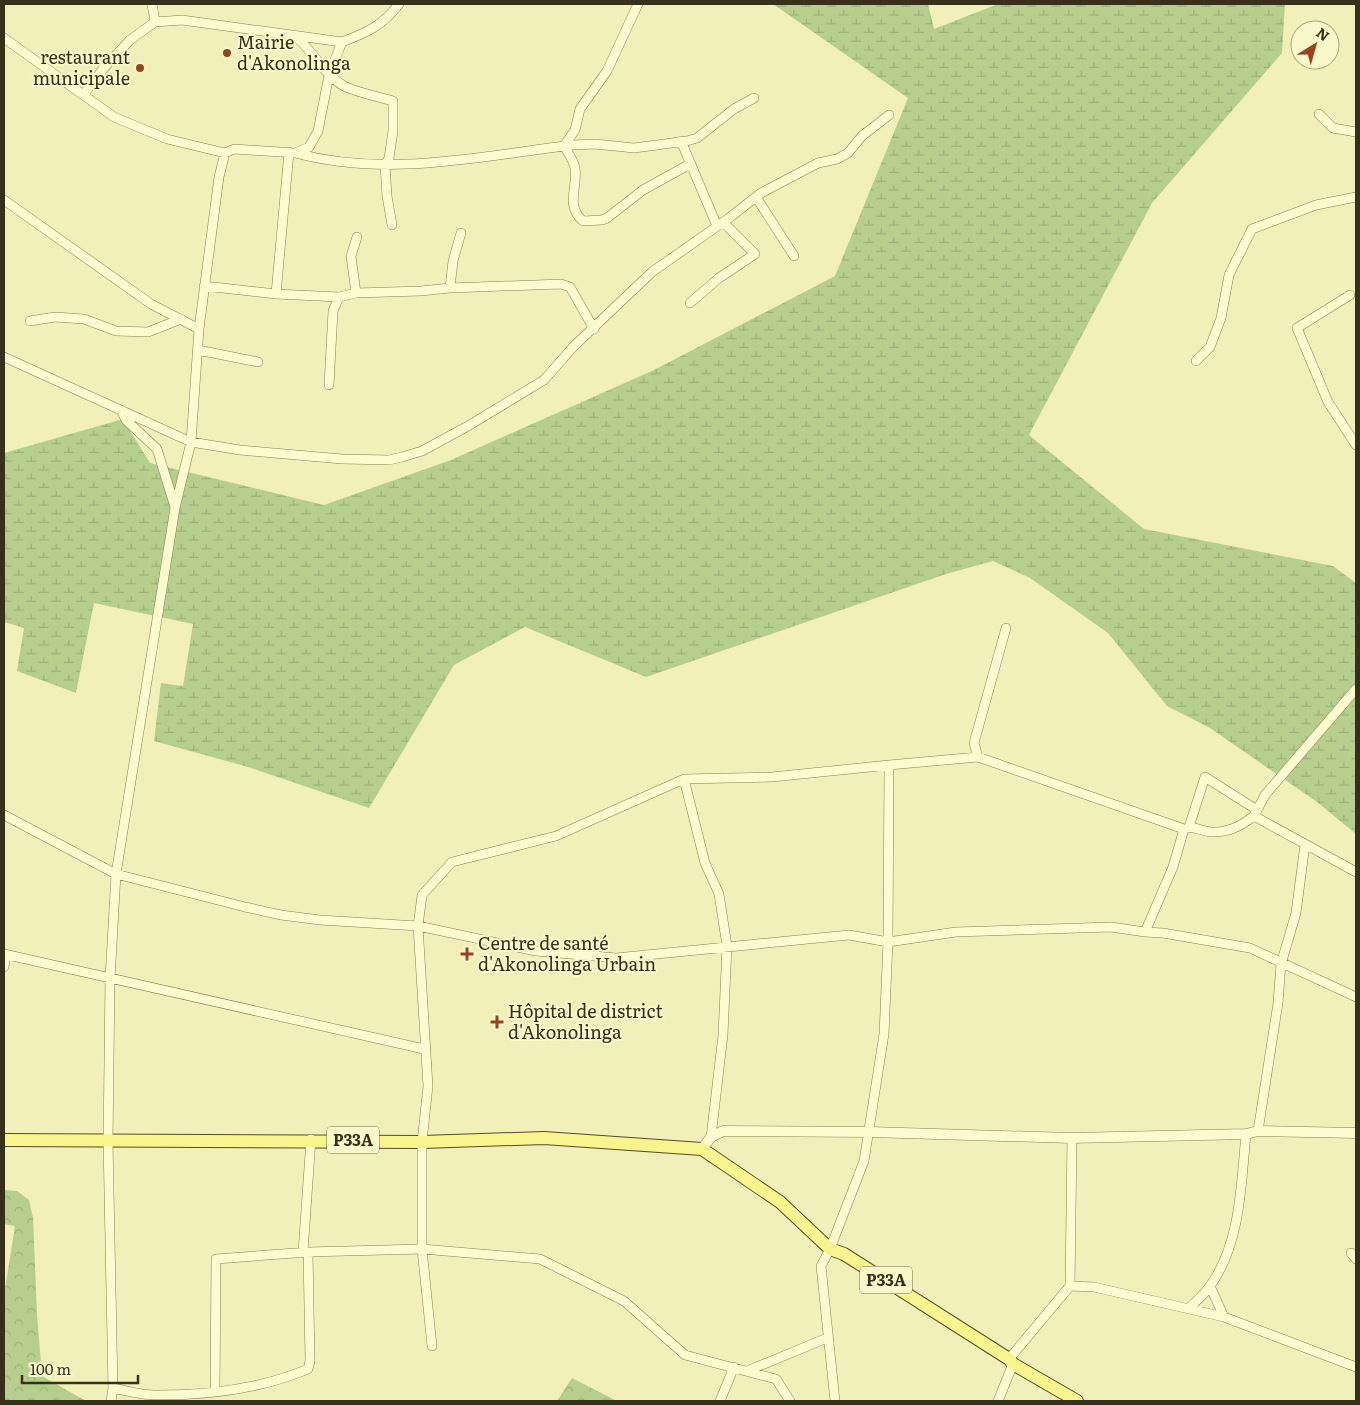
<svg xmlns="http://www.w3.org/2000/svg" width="1360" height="1405" viewBox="0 0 1360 1405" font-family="Literata,serif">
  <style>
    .forest { fill: url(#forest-crowns) }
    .wetland { fill: url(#wetland-marsh) }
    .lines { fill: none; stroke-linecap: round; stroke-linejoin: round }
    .minor-casing { stroke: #897f54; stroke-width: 10 }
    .tertiary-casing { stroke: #897f54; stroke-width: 11 }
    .primary-casing { stroke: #564b29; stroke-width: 14 }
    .minor { stroke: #fbfbcf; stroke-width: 9 }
    .tertiary { stroke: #fbfbcf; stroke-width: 10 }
    .primary { stroke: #f8f58f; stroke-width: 12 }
    .poi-dot { fill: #9d4220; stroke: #f8f8cb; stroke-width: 2 }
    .labels { text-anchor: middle; stroke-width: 4; stroke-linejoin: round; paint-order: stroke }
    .shield { fill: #f8f8cb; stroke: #716c4f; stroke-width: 1 }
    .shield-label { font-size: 16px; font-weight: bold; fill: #37301a }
    .poi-label { font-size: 18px; fill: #37301a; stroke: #f8f8cb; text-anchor: start }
  </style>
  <defs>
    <pattern id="forest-crowns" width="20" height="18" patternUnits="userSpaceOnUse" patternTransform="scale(1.25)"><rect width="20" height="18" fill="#b6cf8f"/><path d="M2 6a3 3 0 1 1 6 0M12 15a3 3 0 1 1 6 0" fill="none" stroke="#9db27b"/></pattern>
    <pattern id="wetland-marsh" width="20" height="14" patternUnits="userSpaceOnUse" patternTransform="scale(1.25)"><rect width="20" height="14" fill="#b6cf8f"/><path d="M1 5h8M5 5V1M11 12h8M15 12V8" fill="none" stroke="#9db27b"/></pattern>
  </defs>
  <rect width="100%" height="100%" fill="#f1f0bb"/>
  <path class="forest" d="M4,1190L17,1191L29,1200L33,1217L37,1314L42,1376L86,1401H4V1295L15,1226L4,1224Z
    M572,1378L617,1401H557Z"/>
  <path class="wetland" d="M773,4H928L934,29L998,4H1285L1282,53L1152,203L1029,435L1144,529L1333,566L1356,583V834L1317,802L1210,728L1167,706L1108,633L1030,578L993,561L946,574L646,677L525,627L454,665L369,808L248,767L154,741L161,683L183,686L193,624L94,603L76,693L17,671L24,628L4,622V453L123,419L150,463L324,505L451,460L654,370L835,276L908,98Z"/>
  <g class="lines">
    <g class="minor-casing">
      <path id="minor" d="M152,4L155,22
        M638,4L607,71L580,109L575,130L564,146C568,153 573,159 575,168C578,187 565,206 583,221L602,220L607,218L643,190L690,164
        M4,38L114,117L167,139L225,153L234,149L295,153L309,147L318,131L329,75L342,42C368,32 382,26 399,4
        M297,38C314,52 324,75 344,86C358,93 377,96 393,101V131L389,158L385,165L387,196L392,225
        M84,94L103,69L130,40L155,22L182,20L342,42
        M1319,114L1333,128L1356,132
        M681,141L717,226
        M295,153C388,178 480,156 573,145L595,144L634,148L687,141L697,138L734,109L754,98
        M756,197L794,256
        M4,200L151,304L199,329
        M204,286L276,294L339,297L356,293L421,291L450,288L561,284L570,287L594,329
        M450,288L453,261L461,233
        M356,293L351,256L357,237
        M276,294L289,152
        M1350,295L1297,328L1328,402L1356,445
        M690,303L719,278L755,254L723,222
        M30,321L55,317L84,319L116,331L148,332L181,319
        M198,350L258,362
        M4,357L191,442L240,450L342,459L389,460L402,457L422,451L468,426L544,380L574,346L652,272L729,218L761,193L818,163L837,159L848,153L862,136L889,115
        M1196,361L1210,347L1221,318L1229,275L1252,229L1316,205L1356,197
        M329,385L333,311L339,297
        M121,410L126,420L157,449L175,507
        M978,757L974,743L1006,628
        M889,765L978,757L1184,829C1193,825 1201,831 1210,832C1228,833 1241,826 1254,816L1356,872
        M684,779L705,863L719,894L727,946L723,1035L711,1137
        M4,815L116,874L245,907L281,915L320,920L418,926L536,951L616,958L849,935L888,942L956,932L1111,927L1145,932L1163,933L1250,948L1356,997
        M1254,816L1265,795L1356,689
        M1189,827L1205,777L1257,810
        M1145,932L1173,867L1184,829
        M4,954L424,1049
        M4,967L6,955
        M1258,1131L1278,1003L1281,964L1296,913L1305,844
        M303,1252L311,1139
        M1351,1253L1356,1259
        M1070,1286L1094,1287L1224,1317L1356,1367
        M1210,1286L1224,1317
        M1189,1308C1196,1301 1205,1294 1210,1286C1241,1243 1241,1184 1246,1134
        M432,1346L422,1249V1142L428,1086L418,926L422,895L452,862L556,836L684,779L772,777L889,765L888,942L884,1034L864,1161L830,1249L821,1266L835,1401
        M1009,1359L1070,1286L1072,1138
        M747,1371L827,1338
        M113,1388C128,1391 144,1396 159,1395C208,1395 263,1388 308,1369L310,1361L308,1252
        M215,1391L216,1259L308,1252L422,1249L540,1259L624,1301L685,1355L776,1379L790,1401
        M111,1401L113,1388L108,1142L110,979L116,874L175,508L191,442L199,329L219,177L225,153
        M720,1401L734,1367
        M998,1401L1013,1364"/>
    </g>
    <g class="tertiary-casing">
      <path id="tertiary" d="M702,1149L711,1137L723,1131L870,1132L1072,1138L1246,1134L1258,1131L1356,1133"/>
    </g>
    <g class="primary-casing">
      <path id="primary" d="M4,1140L422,1142L544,1138L702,1149L780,1202L830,1249L844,1254L1009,1359L1013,1364L1077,1401"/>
    </g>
    <use href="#minor" class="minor"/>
    <use href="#tertiary" class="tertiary"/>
    <use href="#primary" class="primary"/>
  </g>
  <g class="poi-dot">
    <circle cx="227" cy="53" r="5"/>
    <circle cx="140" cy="68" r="5"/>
    <path d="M464.5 946.5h5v5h5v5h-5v5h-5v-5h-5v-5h5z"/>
    <path d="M494.5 1014.5h5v5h5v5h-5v5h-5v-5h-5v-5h5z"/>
  </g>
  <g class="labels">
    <g class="shield">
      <rect x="327" y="1126.5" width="52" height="27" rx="4"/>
      <rect x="860" y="1266.5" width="52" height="27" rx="4"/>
    </g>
    <g class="shield-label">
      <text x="353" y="1146">P33A</text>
      <text x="886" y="1286">P33A</text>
    </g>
    <g class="poi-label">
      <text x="237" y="49">Mairie<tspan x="237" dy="21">d'Akonolinga</tspan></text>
      <text x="130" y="64" text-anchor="end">restaurant<tspan x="130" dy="21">municipale</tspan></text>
      <text x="478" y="950">Centre de santé<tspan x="478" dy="21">d'Akonolinga Urbain</tspan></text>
      <text x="508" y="1018">Hôpital de district<tspan x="508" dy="21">d'Akonolinga</tspan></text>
    </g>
  </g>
  <rect width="1360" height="1405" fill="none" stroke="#37301a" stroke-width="10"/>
  <g transform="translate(1315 45) rotate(37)"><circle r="24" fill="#f8f8cb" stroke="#aba884"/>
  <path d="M0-4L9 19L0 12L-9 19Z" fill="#9d4220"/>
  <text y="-8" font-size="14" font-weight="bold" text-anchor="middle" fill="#37301a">N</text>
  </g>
  <path d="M22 1375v8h116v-8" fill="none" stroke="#37301a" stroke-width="2.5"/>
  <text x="30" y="1375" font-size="15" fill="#37301a" stroke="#f8f8cb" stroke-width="4" paint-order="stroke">100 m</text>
</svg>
